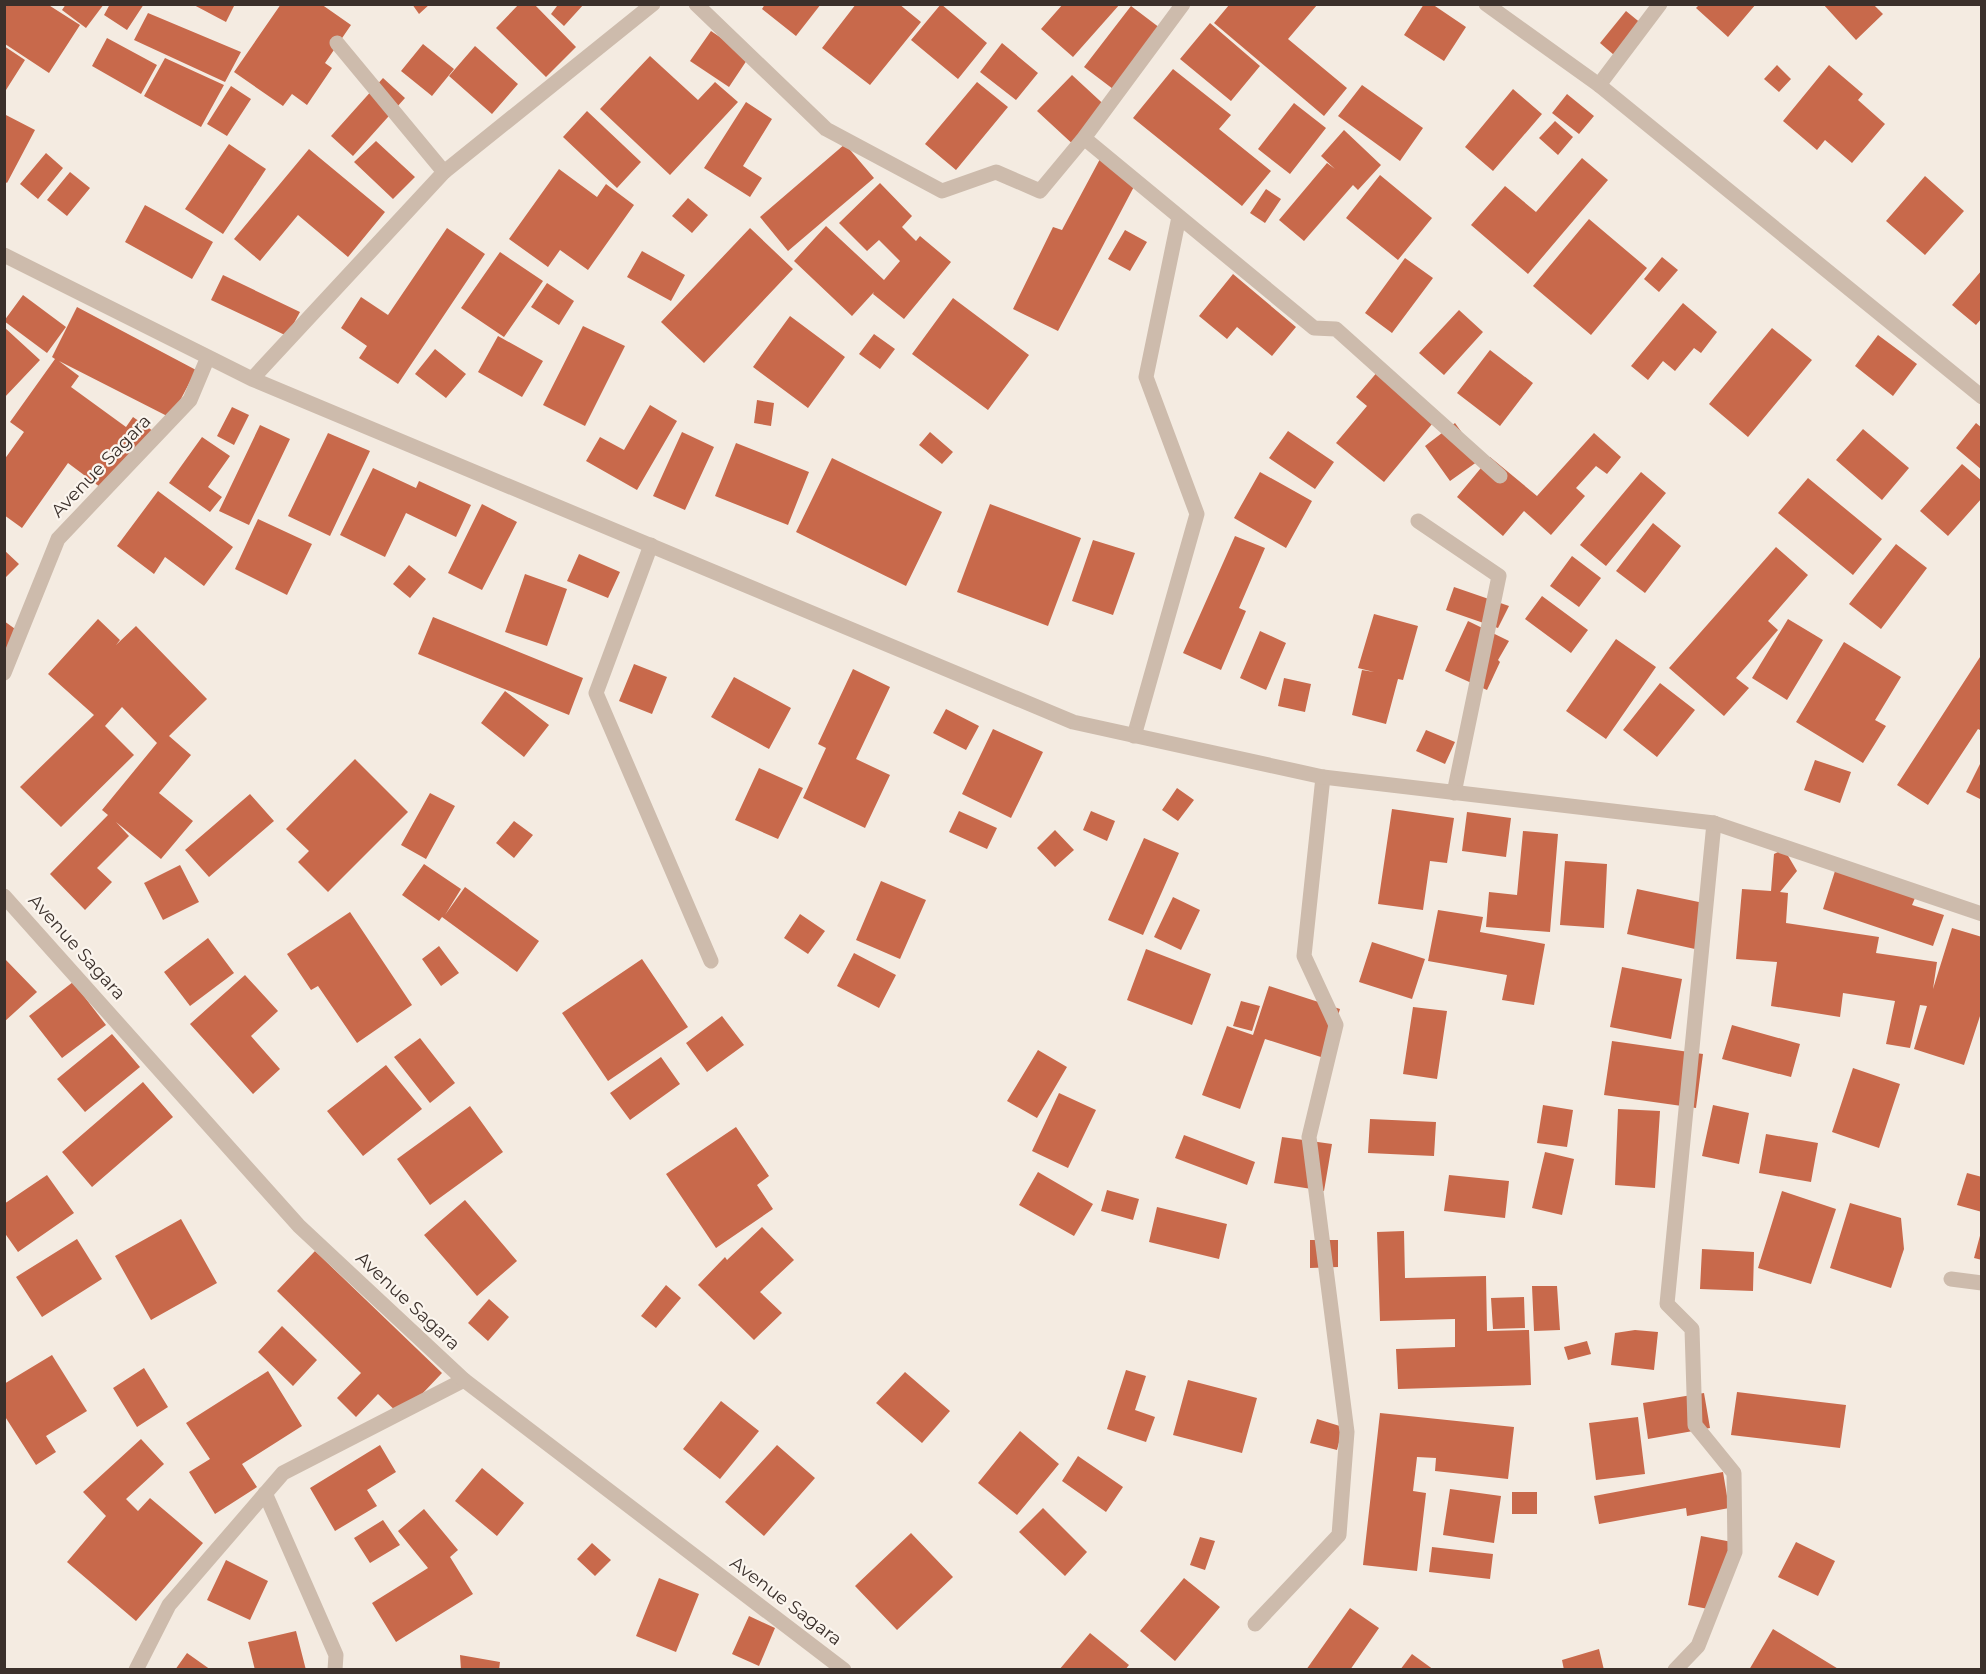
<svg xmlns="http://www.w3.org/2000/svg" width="1986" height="1674" viewBox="0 0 1986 1674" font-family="Montserrat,sans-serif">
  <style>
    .building { fill: #c8694b }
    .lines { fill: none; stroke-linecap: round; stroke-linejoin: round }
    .service { stroke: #cdbbac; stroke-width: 15 }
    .minor { stroke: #cdbbac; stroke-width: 15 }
    .labels { text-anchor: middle; stroke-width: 4.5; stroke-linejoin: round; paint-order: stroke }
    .street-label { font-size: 18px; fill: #3b302b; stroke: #fbf5ee }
  </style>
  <rect width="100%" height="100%" fill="#f4ebe1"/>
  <path class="building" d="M5,4H47L80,25L49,73L5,44Z
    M66,4H104L86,28L62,10Z
    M110,4H144L127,30L104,15Z
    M192,4H235L226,22Z
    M281,4H321L351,25L325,63L332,68L307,105L292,94L283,106L234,72Z
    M412,4H430L419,14Z
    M519,4H534L576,47L546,77L496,28Z
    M556,4H584L564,26L551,14L557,6Z
    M765,4H821L796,36L762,9Z
    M856,4H899L921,22L870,85L822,48Z
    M941,4L987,43L958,79L911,40Z
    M1063,4H1120L1073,57L1041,29Z
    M1424,4H1432L1466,27L1444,61L1404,35Z
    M1700,4H1756L1728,37L1696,8Z
    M1823,4H1873L1883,14L1856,40Z
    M1229,5H1317L1288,39L1347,88L1324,116L1214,23Z
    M1131,6L1160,28L1113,89L1084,67Z
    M1626,11L1648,29L1621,61L1600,43Z
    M148,13L241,52L225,82L134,40Z
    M1210,23L1260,66L1231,101L1180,59Z
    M711,31L749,57L729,87L690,61Z
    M107,38L157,65L141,94L92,66Z
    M1002,43L1038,73L1016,100L980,72Z
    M423,44L454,69L432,96L401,71Z
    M4,46L25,60L6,90L4,89Z
    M475,46L518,84L492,114L449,76Z
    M650,56L698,100L715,82L738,102L670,175L600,109Z
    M165,58L224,85L201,127L144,96Z
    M1777,65L1791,79L1779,92L1764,79Z
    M1829,65L1863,94L1858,100L1885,124L1852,163L1825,140L1817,150L1783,121Z
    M1173,69L1231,115L1219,129L1271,171L1242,206L1133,118Z
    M1072,75L1112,112L1077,148L1037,111Z
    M383,78L405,98L353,156L331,136Z
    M977,82L1008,107L956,170L925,144Z
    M1362,85L1423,128L1400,161L1338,116Z
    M231,86L251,99L227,136L207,124Z
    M1513,89L1542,114L1493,171L1465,147Z
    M1567,94L1594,116L1579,134L1552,113Z
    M746,102L772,119L743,166L762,178L750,197L704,168Z
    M1294,103L1326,128L1290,174L1258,149Z
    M587,111L641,162L617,188L563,137Z
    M4,114L35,130L7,183L4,181Z
    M1555,121L1573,137L1558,155L1539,138Z
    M1344,130L1381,165L1358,190L1353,185L1304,241L1279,220L1327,163L1335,169L1321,156Z
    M376,141L415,177L393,199L354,162Z
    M229,144L266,169L223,234L185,209Z
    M845,144L874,178L788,251L760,217Z
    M309,149L385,212L348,257L298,215L260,261L234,239Z
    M46,153L63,168L38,199L20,184Z
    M1582,158L1608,180L1528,274L1471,225L1505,186L1536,212Z
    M1100,159L1138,179L1058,331L1013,309L1053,227L1062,230Z
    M559,169L597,197L606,184L634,205L588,270L560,250L548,267L509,239Z
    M70,172L90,188L67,216L47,200Z
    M1380,175L1432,218L1398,260L1346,218Z
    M1925,176L1964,211L1925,255L1886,221Z
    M880,183L912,216L902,227L916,241L920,236L951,262L904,319L873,294L874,292L852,316L794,261L826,226L884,280L900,261L879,240L867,251L839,223Z
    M1266,189L1281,199L1265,223L1250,213Z
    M688,198L708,215L692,233L672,216Z
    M145,205L213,242L192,279L125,242Z
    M1589,219L1647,268L1591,335L1533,286Z
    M447,228L485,254L398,384L359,358L367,346L341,328L361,297L388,315Z
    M750,228L793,269L704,363L661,322Z
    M1125,230L1147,242L1130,271L1108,259Z
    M642,251L685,275L671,301L627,277Z
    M500,252L543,281L504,337L461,308Z
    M1662,257L1678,270L1659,292L1644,279Z
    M1405,258L1433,278L1392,333L1365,313Z
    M1982,270V318L1976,325L1952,305Z
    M1233,274L1296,327L1272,356L1237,327L1227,339L1199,316Z
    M223,275L300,312L287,336L211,300Z
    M547,283L574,301L559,325L531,307Z
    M23,295L66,327L47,353L4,321Z
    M953,298L1029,355L988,410L912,354Z
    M1683,303L1717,332L1701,353L1694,348L1675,371L1663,361L1648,380L1631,366Z
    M77,307L196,370L171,418L59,361L79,376L71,387L126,427L133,417L153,431L108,493L68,463L22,528L4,515V460L24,432L10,422L55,359L52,357Z
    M1459,310L1483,332L1444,375L1419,353Z
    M790,316L845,357L808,408L753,367Z
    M583,326L625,346L585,426L543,405Z
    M4,327L40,360L4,398Z
    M1772,328L1812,360L1748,437L1709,404Z
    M874,334L895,349L880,369L859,354Z
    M1878,335L1917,364L1893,396L1855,366Z
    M498,336L543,361L522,397L478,372Z
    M435,349L466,374L446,398L415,374Z
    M1490,350L1533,383L1500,426L1457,393Z
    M1379,370L1437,418L1384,482L1336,443L1367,406L1356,397Z
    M757,400L774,403L771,426L754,423Z
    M650,405L677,421L637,490L586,461L600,437L624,450Z
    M232,407L249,415L234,445L217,436Z
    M1455,423L1481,459L1450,481L1425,446Z
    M1976,423L1982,428V470L1956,448Z
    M260,425L290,439L249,525L219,511Z
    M1863,429L1909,468L1882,500L1836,460Z
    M1288,431L1334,462L1315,489L1269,458Z
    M682,432L714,447L685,510L653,496Z
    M930,432L953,452L942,464L919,445Z
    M328,433L370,451L330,536L288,516Z
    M1594,433L1621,457L1607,474L1596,466L1576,488L1585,496L1551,535L1524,511L1503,536L1457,497L1490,457L1537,496Z
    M202,437L230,456L208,487L222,497L210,512L169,483Z
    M736,443L809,472L788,525L715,496Z
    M832,458L942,512L906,586L796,532Z
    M1962,464L1982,481V498L1948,536L1920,511Z
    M373,468L416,488L419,481L471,505L456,537L406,513L385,557L340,535Z
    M1260,472L1312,501L1286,548L1234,518Z
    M1641,472L1666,493L1606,566L1580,545Z
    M1808,478L1882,539L1853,575L1778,513Z
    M158,491L233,547L204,586L165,557L154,574L117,546Z
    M482,504L517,522L482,590L448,573Z
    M990,504L1081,538L1048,626L957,592Z
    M258,519L312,544L287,595L235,569Z
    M1653,523L1681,546L1645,593L1616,571Z
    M1235,536L1265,548L1239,608L1246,611L1221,670L1183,653Z
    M1093,540L1135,553L1113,615L1072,601Z
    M1896,544L1927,568L1881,629L1849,604Z
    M1776,547L1808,575L1768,621L1778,630L1736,678L1749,688L1724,716L1669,668Z
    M4,550L19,564L4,579Z
    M579,554L620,572L608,598L567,581Z
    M1572,556L1601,578L1579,607L1550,586Z
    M409,565L426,579L410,598L393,584Z
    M525,574L567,589L547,646L505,632Z
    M1454,587L1509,606L1498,628L1446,610Z
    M1542,596L1588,630L1571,653L1525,619Z
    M1374,614L1418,626L1403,680L1398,679L1386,724L1352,715L1362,670L1374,672L1358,668Z
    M433,617L583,678L569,715L418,654Z
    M98,619L120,640L116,645L136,626L207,699L169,736L191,755L159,793L193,821L161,859L116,822L129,836L97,868L112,882L85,910L50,874L108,815L102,810L157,743L122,707L105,726L134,755L61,827L20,787L94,715L48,674Z
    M1788,619L1823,640L1787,700L1752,678Z
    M4,621L25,636L4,664Z
    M1468,621L1509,641L1498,660L1500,662L1487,690L1445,671Z
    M1260,631L1286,643L1266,690L1240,678Z
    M1616,639L1656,667L1606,739L1566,711Z
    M1844,642L1901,677L1875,720L1886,726L1863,763L1796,722Z
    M1982,654V731L1978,729L1928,805L1897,785Z
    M634,664L667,677L652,714L619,701Z
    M853,669L890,687L856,759L890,775L865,828L803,798L826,748L818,744Z
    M734,677L791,708L769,749L711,717Z
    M1284,678L1311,684L1305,712L1278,706Z
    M1660,683L1695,710L1657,757L1623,730Z
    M505,691L549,725L524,757L481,723Z
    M946,709L979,726L966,750L933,733Z
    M993,729L1043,752L1011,818L962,794Z
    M1426,730L1455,742L1445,764L1416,751Z
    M355,759L408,812L328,892L298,862L309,851L286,829Z
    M1815,760L1851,772L1840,803L1804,790Z
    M1982,760V800L1966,792Z
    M759,768L803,788L778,839L735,820Z
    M1177,788L1194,800L1178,821L1162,810Z
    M430,793L455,806L426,859L401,845Z
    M250,794L274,821L209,877L185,850Z
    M1392,809L1454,818L1447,863L1430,861L1423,910L1378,904Z
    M959,811L997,828L987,849L949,832Z
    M1091,811L1115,821L1107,841L1083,830Z
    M1467,812L1511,818L1506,857L1462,851Z
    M514,821L533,835L514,858L496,843Z
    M1055,830L1074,850L1055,867L1037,848Z
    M1523,831L1558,834L1550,932L1486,927L1489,892L1517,895Z
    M1144,838L1179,853L1143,935L1108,920Z
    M1784,849L1797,871L1780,892L1788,893L1786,923L1879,937L1876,953L1937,962L1933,989L1952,928L1982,937V1010L1964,1065L1914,1049L1927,1006L1920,1005L1910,1048L1886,1044L1895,1001L1843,993L1840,1017L1771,1006L1777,962L1736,959L1742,889L1771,891L1774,854Z
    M1565,861L1607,864L1604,928L1560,925Z
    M424,864L461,889L445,915L465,887L539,941L517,972L442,917L439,921L402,895Z
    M180,865L199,902L163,920L144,883Z
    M1835,871L1915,898L1912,905L1944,915L1933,946L1823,909Z
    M881,881L926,900L900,959L856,940Z
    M1637,889L1713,905L1704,951L1627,934Z
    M1173,897L1200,910L1181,950L1154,937Z
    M1438,910L1483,917L1480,932L1545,944L1534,1005L1502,1000L1507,975L1428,961Z
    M350,912L412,1005L357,1043L318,986L311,990L287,954Z
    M800,914L825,931L808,954L784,938Z
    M208,938L234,973L190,1006L164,972Z
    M1372,942L1425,959L1412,999L1359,982Z
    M439,946L459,973L441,986L422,959Z
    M1146,949L1211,974L1192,1025L1127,1000Z
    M854,953L896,975L879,1008L837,986Z
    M4,958L37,992L4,1022Z
    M642,959L688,1027L608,1081L562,1013Z
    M1622,967L1682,979L1671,1039L1610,1027Z
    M245,975L278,1011L251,1036L280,1069L253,1094L190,1024Z
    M73,982L106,1025L62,1058L29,1016Z
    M1269,986L1340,1009L1324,1058L1265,1039L1240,1109L1202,1095L1227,1026L1253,1035Z
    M1241,1001L1260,1006L1252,1031L1233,1026Z
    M1413,1007L1447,1011L1437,1079L1403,1074Z
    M722,1016L744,1045L707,1072L686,1043Z
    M1732,1025L1800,1044L1791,1077L1722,1059Z
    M112,1034L140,1067L85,1112L57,1079Z
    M420,1038L455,1083L430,1103L394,1057Z
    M1612,1041L1703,1054L1696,1108L1604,1095Z
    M1038,1050L1067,1067L1037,1118L1007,1101Z
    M661,1057L680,1084L630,1120L610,1093Z
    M386,1065L422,1109L363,1156L327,1111Z
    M1853,1068L1900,1084L1879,1148L1832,1132Z
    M143,1082L173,1117L92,1187L62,1152Z
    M1059,1093L1096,1110L1068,1168L1032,1151Z
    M1543,1105L1573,1110L1567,1147L1537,1143Z
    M1713,1105L1749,1113L1739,1164L1702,1156Z
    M470,1106L503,1152L430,1205L397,1159Z
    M1618,1109L1660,1111L1655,1188L1615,1185Z
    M1370,1119L1436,1122L1434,1156L1368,1153Z
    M736,1127L769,1176L757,1185L773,1209L716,1248L666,1174Z
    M1766,1134L1818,1143L1811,1182L1759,1173Z
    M1184,1135L1255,1162L1247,1185L1175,1158Z
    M1282,1137L1332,1144L1324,1191L1274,1183Z
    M1545,1152L1574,1159L1562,1215L1532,1208Z
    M1038,1172L1093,1204L1074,1236L1019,1205Z
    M1967,1173L1982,1177V1212L1957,1205Z
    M47,1175L74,1213L18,1252L4,1232V1204Z
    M1449,1175L1509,1181L1505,1218L1444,1211Z
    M1107,1190L1139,1199L1133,1220L1101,1211Z
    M1782,1191L1836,1209L1811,1284L1758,1268Z
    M465,1200L517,1261L477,1296L424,1235Z
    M1850,1203L1901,1218L1904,1249L1891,1288L1830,1268Z
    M1157,1207L1227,1224L1219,1259L1149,1242Z
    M181,1219L217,1283L151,1320L115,1256Z
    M762,1227L794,1260L760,1292L782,1313L754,1340L698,1285L725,1257L727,1260Z
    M1404,1231L1405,1278L1486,1276L1487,1331L1529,1330L1531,1385L1398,1389L1396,1349L1455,1347V1319L1380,1321L1377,1232Z
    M1981,1232H1982V1260L1974,1258Z
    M77,1239L102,1279L42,1317L16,1277Z
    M1310,1240H1338V1267L1310,1268Z
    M1702,1249L1754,1252L1753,1291L1700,1289Z
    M315,1251L442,1373L401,1416L378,1394L356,1417L337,1398L361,1373L277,1291Z
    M666,1285L681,1298L656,1328L641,1316Z
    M1532,1286H1557L1560,1330L1534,1331Z
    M1524,1297L1525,1328L1493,1329L1491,1298Z
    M489,1299L509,1317L488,1341L468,1323Z
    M282,1326L317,1360L293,1386L258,1352Z
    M1635,1330L1658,1332L1654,1370L1611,1365L1615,1333Z
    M1587,1341L1591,1354L1568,1360L1564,1347Z
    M52,1355L87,1411L46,1436L56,1452L36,1465L4,1415V1384Z
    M144,1368L168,1407L137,1427L113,1388Z
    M1126,1370L1146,1376L1135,1410L1155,1417L1146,1442L1107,1429Z
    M268,1371L302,1426L242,1464L257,1487L215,1514L189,1472L210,1459L186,1423Z
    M905,1372L950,1411L922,1443L876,1403Z
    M1188,1380L1257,1398L1242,1453L1173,1435Z
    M1737,1392L1846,1405L1840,1448L1731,1435Z
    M1704,1393L1710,1428L1648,1439L1643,1403Z
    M721,1401L759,1431L720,1479L683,1449Z
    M1380,1413L1514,1427L1508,1479L1435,1471L1436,1458L1417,1457L1413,1491L1426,1493L1417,1571L1363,1565Z
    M1638,1417L1645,1474L1596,1480L1589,1423Z
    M1317,1419L1343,1427L1337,1450L1310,1443Z
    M1020,1431L1059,1464L1017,1515L978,1483Z
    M141,1439L164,1464L126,1499L138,1511L150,1498L203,1543L136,1621L67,1562L106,1516L83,1492Z
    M380,1445L396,1472L367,1490L377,1506L335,1531L310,1488Z
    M777,1445L815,1478L764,1536L725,1502Z
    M1078,1456L1123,1487L1106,1512L1062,1481Z
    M482,1468L524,1503L497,1536L455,1501Z
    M1723,1472L1729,1508L1687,1516L1686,1508L1599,1524L1594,1496Z
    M1450,1489L1501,1496L1494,1543L1443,1535Z
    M1512,1492H1537V1514H1512Z
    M1043,1508L1087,1552L1065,1576L1019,1532Z
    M424,1509L458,1550L450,1557L473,1594L396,1642L372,1603L428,1568L398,1531Z
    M383,1520L400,1545L370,1563L354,1538Z
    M911,1533L953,1577L897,1630L855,1586Z
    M1701,1536L1732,1542L1718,1611L1688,1605Z
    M1200,1537L1215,1541L1205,1570L1190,1565Z
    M1796,1542L1835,1561L1818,1596L1778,1577Z
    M592,1543L611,1560L595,1576L577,1559Z
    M1432,1547L1493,1554L1490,1579L1429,1572Z
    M226,1560L268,1581L250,1620L207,1600Z
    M659,1578L699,1594L676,1652L636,1636Z
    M1184,1578L1220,1607L1175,1661L1140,1631Z
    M1350,1608L1379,1628L1350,1670H1306Z
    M749,1616L775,1628L759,1666L732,1654Z
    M1773,1629L1840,1670H1749Z
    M296,1631L306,1670H255L248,1642Z
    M1090,1633L1129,1665L1125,1670H1059Z
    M1599,1649L1604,1670H1564L1562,1660Z
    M187,1653L211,1670H175Z
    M1412,1654L1434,1670H1400Z
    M460,1655L500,1662L499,1670H461Z"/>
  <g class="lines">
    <path class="service" d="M696,4L826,129L942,191L996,172L1040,191L1084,138L1314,328L1336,329L1500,476
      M337,43L444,172
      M1599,85L1660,4
      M1084,138L1183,4
      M1418,521L1499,576L1454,793
      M651,545L596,693L711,961
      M1134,736L1197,514L1146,377L1179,217
      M1951,1279L1982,1283
      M265,1493L336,1655L335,1670
      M1255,1624L1339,1535L1347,1432L1309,1137L1336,1025L1304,956L1323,777
      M136,1670L169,1605L283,1473L464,1380
      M1675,1670L1698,1646L1735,1552L1734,1473L1695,1425L1692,1329L1667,1304L1714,823"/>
    <path class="minor" d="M1486,4L1599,85L1982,397
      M4,255L252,379L1073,722L1323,777L1714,823L1982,914
      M252,379L444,172L653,4
      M4,673L58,539L190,400L208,357
      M4,896L299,1226L464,1380L844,1670"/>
  </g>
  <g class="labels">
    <g class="street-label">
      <text transform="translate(101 466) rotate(-46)" y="6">Avenue Sagara</text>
      <text transform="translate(77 947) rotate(48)" y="6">Avenue Sagara</text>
      <text transform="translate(408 1301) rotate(43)" y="6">Avenue Sagara</text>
      <text transform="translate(786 1601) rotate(37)" y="6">Avenue Sagara</text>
    </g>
  </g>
  <rect width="1986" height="1674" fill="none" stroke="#3b302b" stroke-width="12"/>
</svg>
